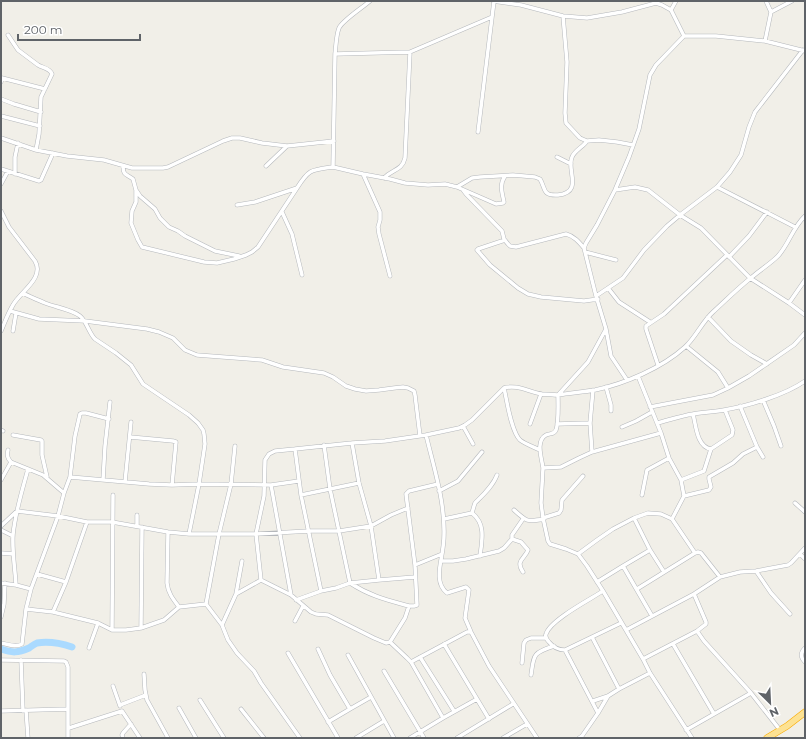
<svg xmlns="http://www.w3.org/2000/svg" width="806" height="739" viewBox="0 0 806 739" font-family="Montserrat,sans-serif">
  <style>
    .lines { fill: none; stroke-linecap: round; stroke-linejoin: round }
    .river { stroke: #aadaff; stroke-width: 7 }
    .street-casing { stroke: #b5b8bc; stroke-width: 4.5 }
    .highway-casing { stroke: #f9ab00; stroke-width: 7 }
    .street { stroke: #fff; stroke-width: 3.5 }
    .highway { stroke: #fde293; stroke-width: 6 }
  </style>
  <rect width="100%" height="100%" fill="#f1efe8"/>
  <g class="lines">
    <path class="river" d="M1,649C12,653 18,653 29,648C32,646 34,644 37,643C50,641 60,643 72,647"/>
    <g class="street-casing">
      <path id="street" d="M493,1L521,5L563,16L587,18L622,12L656,3L662,5L671,10
        M676,1L671,10L684,36
        M771,12L792,1
        M563,16L567,62L565,113L566,123L580,138L587,141L599,140L617,142L633,145
        M492,17L410,52L335,54L333,167L363,174L390,179L405,183L428,185L445,184L457,187L496,204L503,203L504,202C502,192 499,185 505,176
        M8,35L18,50L38,65C43,68 50,68 52,74L41,97L39,134L36,150
        M765,41L771,12L766,1
        M803,50L755,112L749,127L741,155L730,172L717,187L680,215L701,228L750,278L789,303L805,315
        M335,54C336,46 336,36 339,28C343,20 362,8 370,1
        M1,82L2,78L45,89
        M1,99L14,104L41,112
        M1,116L40,126
        M478,132L494,1
        M1,138L36,150L67,156L104,160L132,168H163L168,167L223,141L232,138H240L262,143L287,146L334,141
        M557,157L571,164
        M123,166C123,176 127,174 133,179L136,190L140,196L155,209L160,218L169,227L178,231L185,236L215,251L239,256
        M266,166L287,146
        M1,169L39,181L41,180L53,153
        M15,174V157L18,143
        M363,174L380,212V220L378,227L379,234L390,276
        M384,178C392,169 402,171 405,158L410,52
        M1,184L8,171
        M457,187L472,178L480,177L513,175L535,177L540,179C546,189 542,196 558,195C584,192 566,170 572,157C575,150 583,147 587,141
        M717,187L795,227
        M136,190V202L132,211L131,223L138,240L142,247L204,262L217,263L234,259L246,255L252,252L258,247L297,188
        M463,190L466,194L502,231L504,239L508,244L510,246L516,247L566,234C574,236 579,242 584,248
        M237,205L255,202L297,188C309,169 311,170 333,167
        M1,211L9,227L35,261C45,278 20,292 13,305C8,313 5,322 1,331
        M282,212L292,234L302,275
        M505,240L478,249L477,250L490,265L518,288L528,294L541,297L584,301L598,299
        M585,252L616,260
        M729,257L749,236L767,212
        M608,288L619,302L650,322
        M23,293C30,297 38,300 45,303C55,307 73,310 80,316C87,322 89,333 95,339L116,353L131,365L143,384L189,415L198,423L203,430L204,434L205,444L199,484L189,534
        M596,296L584,248L586,243L597,225L615,190L629,157L639,129L650,75L656,65L684,36H716L765,41L805,51
        M789,303L805,280
        M10,311L39,319L85,321L147,329L159,332L173,338L185,350L197,355L262,360L283,367L324,373L333,377L346,386L355,389L366,391L379,390L394,388L403,387L408,388L414,391L415,395L420,436
        M708,317L731,341L751,355L767,364
        M606,329L596,296L623,278L644,250L667,226L680,215L648,190L635,187L615,190
        M13,331L16,313
        M686,346L718,372L728,388
        M658,365L646,329V326L664,314L727,255
        M638,376L661,433L669,458L681,480L684,496L672,519
        M606,387L611,405V411
        M763,400L774,426L781,446
        M650,407L713,395L728,388L749,376L794,345L805,333
        M693,414C696,426 697,447 711,449
        M657,423C669,420 681,416 693,414C703,412 714,412 724,410C748,406 785,395 805,381
        M530,424L541,394
        M557,424L590,423
        M463,426L473,444
        M622,427L636,421L652,412
        M1,430L3,431
        M661,433L592,452L579,458L561,467L543,468L541,503L543,518L548,541L550,544L566,549L578,554L587,566L603,591L643,659L650,673L692,738
        M13,435L41,440L42,441V455L47,477
        M130,437L173,441L176,442L172,485
        M324,445L330,489L350,583C370,596 387,600 409,606H414L417,605L415,565L406,494L409,491L438,484
        M235,446L231,484L219,534L206,604L222,625L228,640L237,653L254,671L261,683L300,738
        M757,447L763,457
        M8,450C7,455 7,458 11,462L43,475L64,493
        M540,450C534,447 525,444 520,440C511,431 507,401 504,388C517,384 529,392 542,394C547,394 553,395 558,395L588,362L606,329L611,356L627,380
        M592,452L590,423L593,390
        M543,468C542,459 535,441 546,435C550,433 554,435 556,430C559,421 558,404 558,395C570,393 583,392 595,390C624,384 662,368 685,347C696,337 702,322 713,312C726,300 738,288 752,277C760,270 770,264 778,256C789,244 793,227 805,216
        M70,477L149,484L172,485L199,484L271,485L299,481
        M1,480L11,462
        M103,480L105,446L110,402
        M681,480L704,471L711,449L732,435L733,430L725,410
        M125,482L131,422
        M271,485L291,595
        M439,491L458,481L482,452
        M301,495L359,483
        M642,495L647,470L669,458
        M684,496L709,490L711,487L709,479V477L733,463L743,454L757,447L740,406
        M795,503L805,512
        M514,510C527,522 527,522 544,519
        M472,513C486,524 482,540 480,556
        M137,515V526
        M543,518L559,513L561,510L562,500L583,476
        M634,518L650,550L664,572
        M444,519L472,513L474,506L475,503C483,495 493,486 497,475
        M1,526L17,511L58,516L87,522H112L168,532L189,534H256L309,531H339L371,526L391,515L408,508
        M1,530L13,536
        M168,532L167,583C168,593 173,599 179,607
        M512,539L521,542L528,550C525,559 515,560 523,572
        M650,550L623,566L652,616
        M1,553L13,554
        M442,554C440,566 435,584 447,593L466,587L469,590L465,618L471,632L489,666L537,738
        M578,554L597,540L613,529L634,518L648,513L661,514L672,519L695,553L698,552L701,553L720,577
        M800,554L805,559
        M441,561H453L466,559L499,551L504,548L512,539V535L523,519
        M415,565L442,554C443,548 444,542 444,535C445,502 434,468 426,435
        M756,571L771,593L790,614
        M37,574L66,582
        M261,580L291,595L311,612L316,614L328,615L374,638L386,643L390,642L407,658L411,662L467,632H471
        M379,580L415,577
        M597,582L623,566
        M1,583L16,585L31,589
        M16,585C15,568 12,552 13,535C15,513 22,491 28,469
        M637,589L695,553
        M321,591L301,495L295,449L352,443L385,441L426,435L459,428L465,425L472,420L504,388
        M603,591C591,599 550,620 546,634C545,637 547,640 549,642C553,647 559,650 565,650L621,623
        M236,594L242,561
        M296,600L321,591L336,588L350,583L379,580L371,526L359,483L352,443
        M26,609L53,612L98,623L112,630H126L141,628L164,620L179,607L206,604
        M53,612L66,582L87,522
        M1,617L4,604L5,583
        M295,621L303,606
        M222,625L236,594L261,580L256,534L264,496L265,460L269,454L275,451L295,449
        M141,628L142,527
        M112,630L113,495
        M626,630L694,594L720,577L740,572L756,571L788,565L791,563L805,548
        M697,631L704,641L751,693L780,730
        M592,637L619,689
        M390,642L405,618L409,606
        M1,643C7,644 16,648 22,644L26,609L31,589L58,516L64,493L70,477L75,436L80,414L82,413H86L109,419
        M444,644L489,719
        M673,644L714,714
        M89,648L98,623
        M805,648C800,653 800,657 805,662
        M318,649L330,675L350,709L371,697
        M565,650L598,713
        M288,653L338,738
        M348,655L394,738
        M420,657L454,711
        M643,659L697,631L706,624V622L694,594
        M1,660L64,661L66,662L68,667V738
        M21,660L23,711
        M411,662L443,718
        M522,663L524,643L526,640L531,638H546
        M384,671L424,738
        M144,674L145,690L147,700L168,738
        M531,675C534,655 532,653 554,646
        M113,686L120,706
        M200,700L224,738
        M593,701L608,696L619,689L650,673
        M120,705L146,695
        M179,708L196,738
        M241,709L264,738
        M26,710L28,738
        M1,711L68,709
        M328,722L350,709
        M69,728L122,711L140,738
        M686,730L751,693
        M123,738L122,735L123,733L131,724
        M356,738L384,721
        M410,738L443,718L477,699
        M457,738L513,704
        M503,738L527,724
        M579,738L582,736L598,713L608,696"/>
    </g>
    <g class="highway-casing">
      <path id="highway" d="M767,738L787,726L805,712"/>
    </g>
    <use href="#street" class="street"/>
    <use href="#highway" class="highway"/>
  </g>
  <rect width="806" height="739" fill="none" stroke="#5f6368" stroke-width="4"/>
  <g transform="translate(770 703) rotate(156)" stroke="#ffffff" stroke-width="3" paint-order="stroke">
  <path d="M0-3L7 15L0 10L-7 15Z" fill="#5f6368"/>
  <text y="-6" font-size="11" font-weight="bold" text-anchor="middle" fill="#5f6368">N</text>
  </g>
  <path d="M18 34v6h122v-6" fill="none" stroke="#5f6368" stroke-width="2"/>
  <text x="24" y="34" font-size="12" fill="#5f6368" stroke="#ffffff" stroke-width="3" paint-order="stroke">200 m</text>
</svg>
